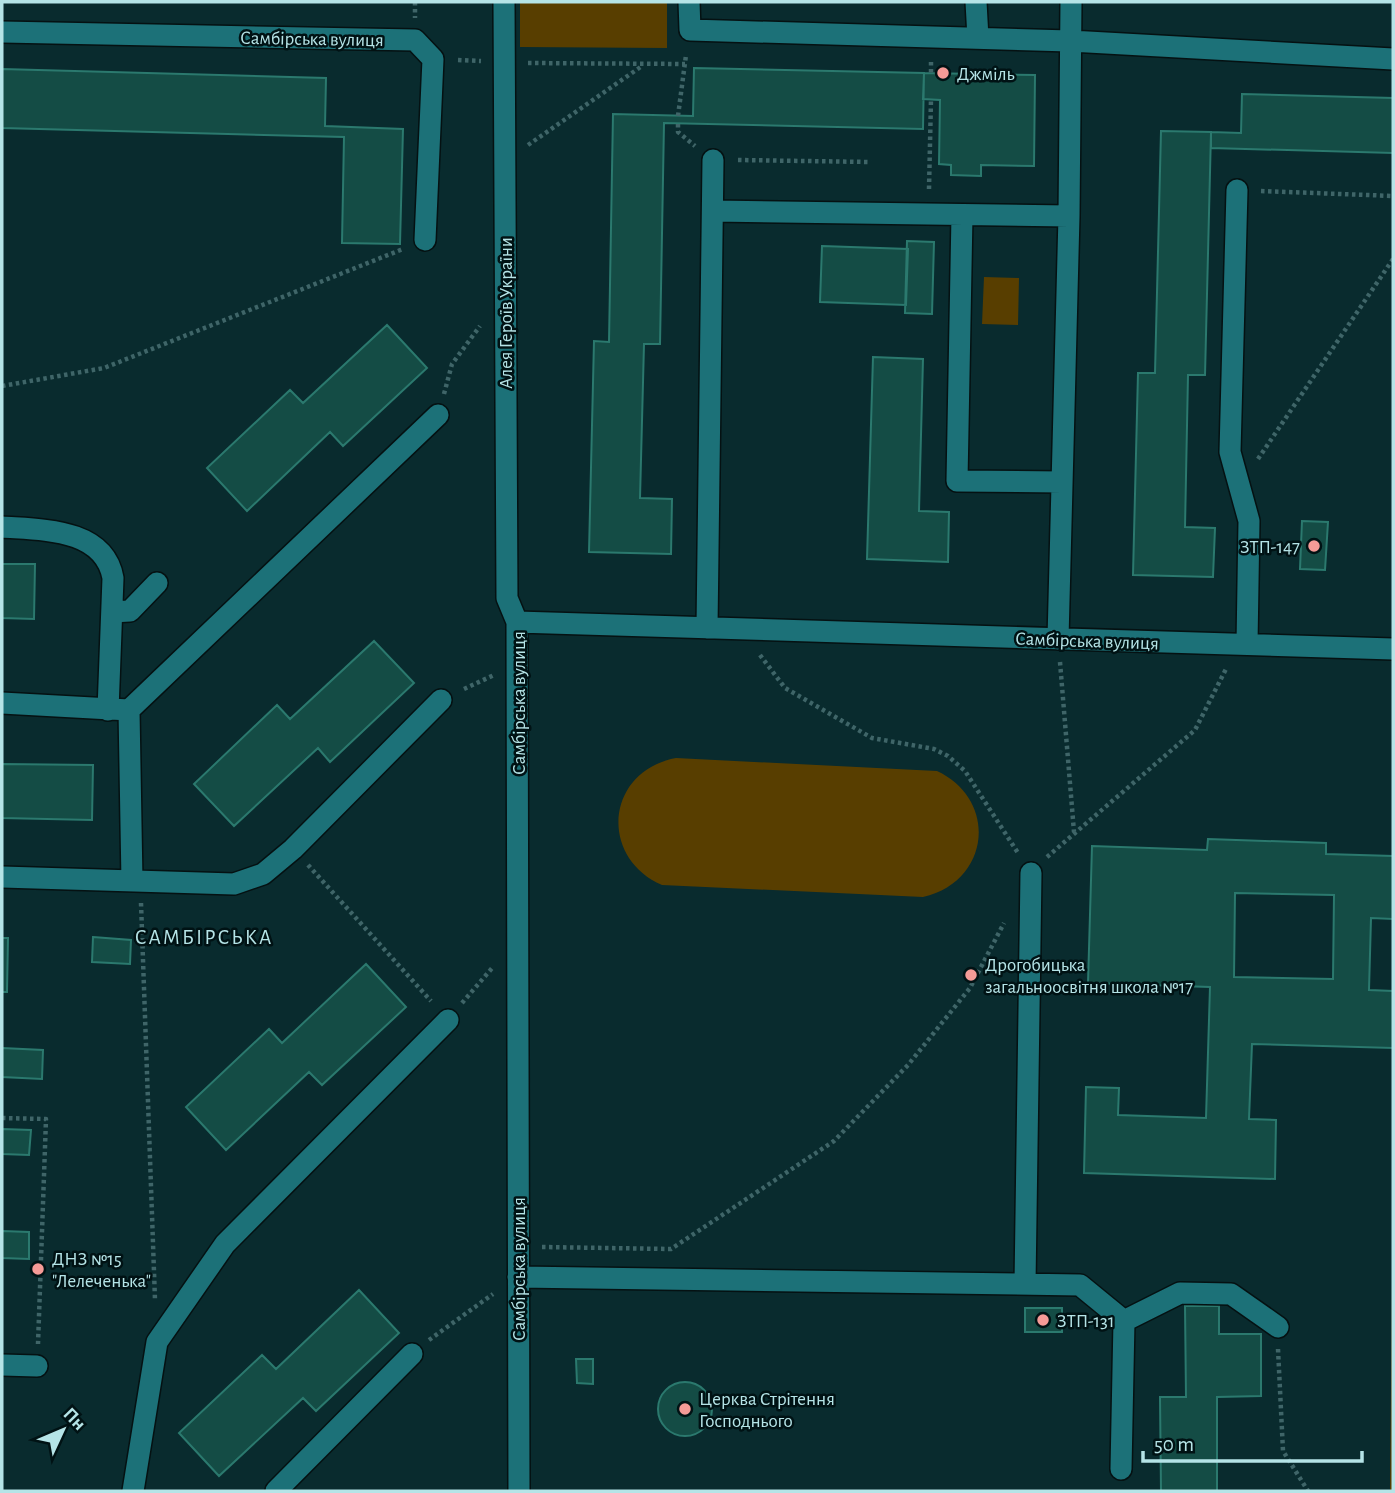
<svg xmlns="http://www.w3.org/2000/svg" width="1395" height="1493" viewBox="0 0 1395 1493" font-family="'Alegreya Sans',sans-serif">
  <style>
    .green { fill: #583e00 }
    .building { fill: #144c45; stroke: #2b796e; stroke-width: 2; fill-rule: evenodd }
    .lines { fill: none; stroke-linecap: round; stroke-linejoin: round }
    .minor-casing { stroke: #051112; stroke-width: 24 }
    .path { stroke: #3f6568; stroke-width: 4.5; stroke-dasharray: 3.5 3.5; stroke-linecap: butt }
    .minor { stroke: #1c7178; stroke-width: 21 }
    .poi-dot { fill: #f59b97; stroke: #001214; stroke-width: 2.5 }
    .labels { text-anchor: middle; stroke-width: 5; stroke-linejoin: round; paint-order: stroke }
    .street-label { font-size: 19px; fill: #b5e4e7; stroke: #001214 }
    .poi-label { font-size: 19px; fill: #b5e4e7; stroke: #001214; text-anchor: start }
    .neighbourhood-label { font-size: 21px; letter-spacing: 2px; fill: #b5e4e7; stroke: #001214 }
  </style>
  <rect width="100%" height="100%" fill="#092b2e"/>
  <path class="green" d="M520,2H667V48L520,47Z
    M984,277L1019,278L1018,325L982,324Z
    M676,758L937,771C999,800 990,882 923,897L662,885C598,857 606,771 676,758Z
    M1393,1279V1491H1390L1392,1281Z"/>
  <path class="building" d="M694,68L924,73L923,129L664,123L660,344H644L640,498L672,499L671,554L589,552L594,341L609,342L613,114L693,116Z
    M2,69L326,78L325,126L403,129L400,244L342,243L344,137L2,128Z
    M924,73L1035,75L1034,166L981,165V176L951,175V165L939,164L940,100L923,99Z
    M1242,94L1393,98V153L1211,148V132L1241,133Z
    M1161,131L1211,132L1205,375H1188L1185,527L1215,528L1213,577L1133,575L1138,373H1155Z
    M907,241L934,242L932,314L905,313Z
    M822,246L908,249L906,305L820,302Z
    M387,325L427,368L343,446L330,432L247,511L207,468L290,390L303,403Z
    M873,357L923,359L919,511L949,512L948,562L867,559Z
    M1302,521L1328,522L1325,570L1300,569Z
    M2,564H35L34,619L2,618Z
    M374,641L414,683L330,762L318,748L234,826L194,784L277,705L290,719Z
    M2,764L93,765L92,820L2,818Z
    M1208,839L1326,843V854L1393,856V919L1371,918L1369,990L1393,991V1048L1252,1044L1249,1119L1276,1120L1275,1179L1084,1173L1086,1087L1119,1088L1118,1115L1206,1118L1210,987L1088,983L1092,846L1207,850ZM1235,893L1334,895L1333,979L1234,977Z
    M93,937L131,940L130,964L92,962Z
    M2,938H8L7,992H2Z
    M366,964L406,1007L322,1085L309,1072L226,1150L186,1107L269,1029L282,1043Z
    M2,1048L43,1050L42,1079L2,1077Z
    M2,1129L31,1130L29,1155L2,1154Z
    M2,1231L29,1232V1259L2,1258Z
    M359,1290L399,1333L316,1411L303,1398L219,1476L179,1433L262,1355L276,1369Z
    M1185,1306H1219V1334H1261V1396L1217,1397V1491H1161L1160,1397H1186Z
    M1025,1308H1062V1332H1025Z
    M576,1359H593V1384L577,1383Z
    M658 1409a27 27 0 1 1 54 0a27 27 0 1 1-54 0Z"/>
  <g class="lines">
    <g class="minor-casing">
      <path id="minor" d="M504,2L507,598L517,622L519,1491
        M689,2L690,30L1070,41L1393,59
        M976,2L978,38
        M2,32L415,40L433,59L425,240
        M1237,190L1230,452L1249,521L1247,644
        M713,211L1069,216
        M962,215L957,481L1062,482
        M2,527C42,530 104,528 113,578L108,710
        M112,612L130,611L157,583
        M517,622L1393,649
        M707,628L713,160
        M1058,639L1069,216L1071,2
        M2,703L129,710L438,415
        M129,710L132,881
        M2,877L234,884L263,874L293,849L441,700
        M518,1277L1080,1285L1124,1321L1121,1469
        M1025,1284L1031,873
        M1124,1321L1180,1293L1231,1294L1278,1327
        M2,1365L37,1366
        M133,1491L157,1342L225,1244L448,1020
        M276,1491L412,1354"/>
    </g>
    <path class="path" d="M415,2V18
      M458,60L481,61
      M931,62V73
      M528,63L685,64
      M678,116L686,55
      M678,124V132L695,146
      M528,145L642,66
      M738,160L871,162
      M929,189L931,99
      M1261,191L1393,196
      M2,386L104,368L403,249
      M444,394L452,364L480,326
      M1258,459L1393,259
      M760,655L785,688L872,738L934,749L948,756L965,771L1018,853
      M1060,662L1074,832
      M464,689L494,675
      M1047,857L1195,730L1226,669
      M308,865L431,1001
      M141,903L155,1300
      M462,1003L493,967
      M2,1118L46,1119L38,1344
      M542,1247L671,1249L834,1141L908,1065L970,988L1004,923
      M429,1340L493,1294
      M1278,1349L1283,1451L1308,1491"/>
    <use href="#minor" class="minor"/>
  </g>
  <g class="poi-dot">
    <circle cx="943" cy="73" r="7"/>
    <circle cx="1314" cy="546" r="7"/>
    <circle cx="971" cy="975" r="7"/>
    <circle cx="38" cy="1269" r="7"/>
    <circle cx="1043" cy="1320" r="7"/>
    <circle cx="685" cy="1409" r="7"/>
  </g>
  <g class="labels">
    <g class="street-label">
      <text transform="translate(312 38) rotate(1)" y="7">Самбірська вулиця</text>
      <text transform="translate(505 313) rotate(-90)" y="7">Алея Героїв України</text>
      <text transform="translate(1087 640) rotate(2)" y="7">Самбірська вулиця</text>
      <text transform="translate(518 703) rotate(-90)" y="7">Самбірська вулиця</text>
      <text transform="translate(518 1269) rotate(-90)" y="7">Самбірська вулиця</text>
    </g>
    <g class="poi-label">
      <text x="957" y="80">Джміль</text>
      <text x="1300" y="553" text-anchor="end">ЗТП-147</text>
      <text x="985" y="971">Дрогобицька<tspan x="985" dy="22">загальноосвітня школа №17</tspan></text>
      <text x="52" y="1265">ДНЗ №15<tspan x="52" dy="22">"Лелеченька"</tspan></text>
      <text x="1057" y="1327">ЗТП-131</text>
      <text x="699" y="1405">Церква Стрітення<tspan x="699" dy="22">Господнього</tspan></text>
    </g>
    <g class="neighbourhood-label">
      <text x="204" y="944">САМБІРСЬКА</text>
    </g>
  </g>
  <rect width="1395" height="1493" fill="none" stroke="#b5e4e7" stroke-width="7"/>
  <g transform="translate(63 1430) rotate(46)" stroke="#001214" stroke-width="5" paint-order="stroke">
  <path d="M0-5L12 26L0 18L-12 26Z" fill="#b5e4e7"/>
  <text y="-10" font-size="19" font-weight="bold" text-anchor="middle" fill="#b5e4e7">Пн</text>
  </g>
  <path d="M1143 1451v10h219v-10" fill="none" stroke="#b5e4e7" stroke-width="3.5"/>
  <text x="1154" y="1451" font-size="21" fill="#b5e4e7" stroke="#001214" stroke-width="5" paint-order="stroke">50 m</text>
</svg>
